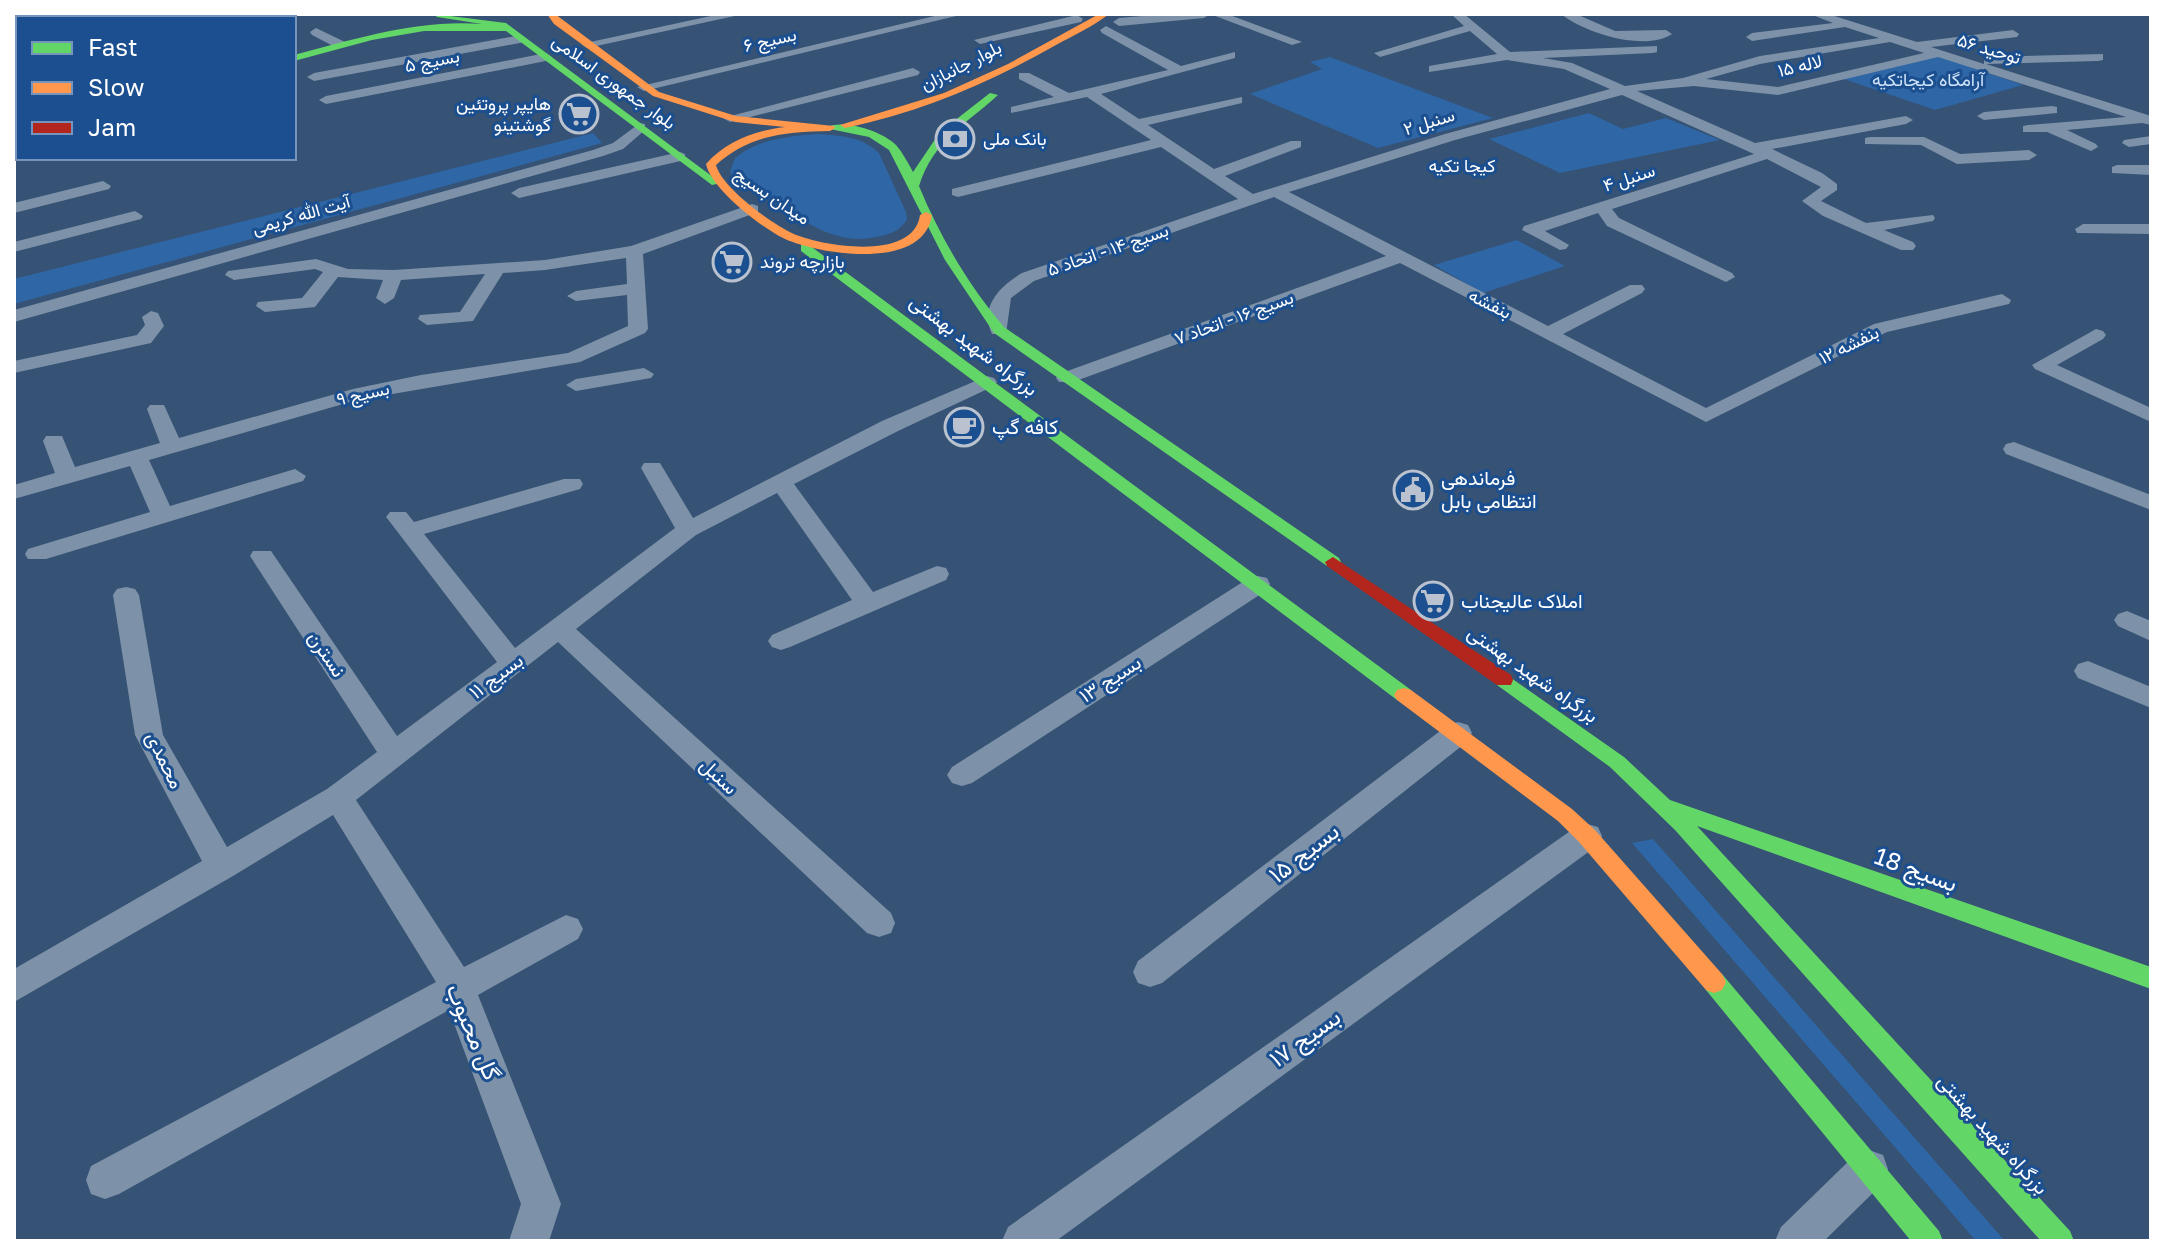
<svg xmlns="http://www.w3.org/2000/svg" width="2165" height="1255" viewBox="0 0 2165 1255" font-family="'Golos Text',Vazirmatn,sans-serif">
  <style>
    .green { fill: #2f66a5 }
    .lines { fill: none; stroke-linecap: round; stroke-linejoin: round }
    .street { fill: #7d92a8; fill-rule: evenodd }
    .fast { fill: #63d668; fill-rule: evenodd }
    .slow { fill: #ff974d; fill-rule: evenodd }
    .jam { fill: #b3261e; fill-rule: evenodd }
    .labels { text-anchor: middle; stroke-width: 6; stroke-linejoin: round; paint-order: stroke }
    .far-street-label { font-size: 18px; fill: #fff; stroke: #1b4f8f }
    .far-park-label { font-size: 18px; fill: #cfe3fa; stroke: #1b4f8f }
    .far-poi-label { font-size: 18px; fill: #fff; stroke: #1b4f8f; text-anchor: start }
    .far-neighbourhood-label { font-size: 18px; fill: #fff; stroke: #1b4f8f }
    .street-label { font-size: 20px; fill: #fff; stroke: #1b4f8f }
    .poi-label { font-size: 20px; fill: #fff; stroke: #1b4f8f; text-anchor: start }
    .near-street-label { font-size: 24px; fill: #fff; stroke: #1b4f8f }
  </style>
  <rect width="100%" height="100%" fill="#365274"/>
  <path class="green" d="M1929,53L2023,85L1935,110L1835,76Z
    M1330,57L1493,118L1378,148L1250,94L1322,69L1310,62Z
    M1589,113L1623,129L1666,118L1720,140L1560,173L1489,139Z
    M593,133L602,143L14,304V279Z
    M818,134C840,135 863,137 879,153L906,212L907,219C901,231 889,235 876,237C835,246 805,221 772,201C758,193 739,186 730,172L735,158C758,139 789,136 818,134Z
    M1517,240L1565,266L1483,293L1434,265Z
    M1653,839L2005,1241H1976L1632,843Z"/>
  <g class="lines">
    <path class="street" d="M84,14H154L140,18H70Z
      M207,14H219L218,18H206Z
      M720,14H744L587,48L581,44Z
      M943,14L956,16L644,91L637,87Z
      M1166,14H1210L1204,18L1119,26L1113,22L1119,18Z
      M1210,14H1227L1302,42L1292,45Z
      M1451,14H1464L1510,52L1657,46V52L1653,53L1543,58L1572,63L1625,86L1683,78L1760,56L1879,38L1845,27L1752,41L1746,37L1752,33L1833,23L1810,14H1828L1917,42L2013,30L2019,34L2017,37L1931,47L1984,64V58L1989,57L2103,54V60L2098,61L1986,64L2151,116V125L2142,123L2067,130L2096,144L2098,147L2091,151L2047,132H2023V126L2028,125L2126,117L1938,57L1778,95L1694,86L1637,91L1755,143L1906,116L1913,120L1906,124L1772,149L1822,173L1837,184V190L1821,201L1866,223L1933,215L1935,218L1933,221L1884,230L1913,242L1916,246L1913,250H1901L1823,216L1802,201L1821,187L1767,159L1612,209L1619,218L1732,273L1735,277L1726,282L1607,226L1598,213L1545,231L1569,245L1566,249L1560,250L1522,230L1524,226L1754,154L1622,95L1455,140L1289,192L1548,326L1630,285H1642L1645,289L1642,293L1563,334L1706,408L1874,324L2002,294L2011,300L2009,304L1887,332L1706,422L1400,263L1073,382H1059L1056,378L1059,374L1386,256L1274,197L1034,281L1011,298L1006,334H992C979,307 1000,286 1022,273L1238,199L1161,147L958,197L952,195V189L1151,140L1087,97L1011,113V107L1054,97L1019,79V73H1029L1069,93L1168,70L1102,33L1100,30L1106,26L1181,66L1235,52V58L1101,94L1139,119L1242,97V103L1148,125L1214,169L1291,141H1301V147L1225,176L1253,194L1445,134L1610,89L1564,69L1507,60L1429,72V66L1497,54L1470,31L1380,57L1374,53L1464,26ZM1890,42L1924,53L1778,87L1706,79L1760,64Z
      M1561,14H1576L1615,31L1666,30L1672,34C1646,52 1584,33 1561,14Z
      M1077,15L1083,19L1081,22L980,44L974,40Z
      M316,28L345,42L347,45L337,48L312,35L310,32Z
      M521,35L527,39L525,42L314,81L307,77L314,73Z
      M546,53L552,57L551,60L326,104L319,100L326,96Z
      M913,68L920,72L918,75L730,122L723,118Z
      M18,71V79L14,80V72Z
      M2052,106L2057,107V113L1984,120L1977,116L1984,112Z
      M18,112V120L14,121V113Z
      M640,123L645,124V130L623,149L603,156L14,322V310L593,150L613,143Z
      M2151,136V144L2129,147L2122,143L2124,140Z
      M1870,137H1924L1960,154L2029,150L2037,155L2029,160L1957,164L1921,145L1865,144V138Z
      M680,152L685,154V160L519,198L511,193L519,188Z
      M2117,165H2151V175L2112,173V167Z
      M103,181L111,186L109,189L14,213V203Z
      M752,204L758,206V212L643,254L648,329L645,333L580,362L357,400L149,460L170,506L295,469L306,476L303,481L46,559H28L25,554L28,549L150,512L130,466L14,499V485L55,473L43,441L46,436H62L75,467L160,443L147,409L150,405H164L179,438L353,389L421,375L568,353L628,326L627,295L576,301L567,296L576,291L627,284L626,258L545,270L503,273L473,321L427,325L418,319L420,315L460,312L485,274L401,280L394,298L385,304L376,298L383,280L338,277L315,307L265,312L256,306L258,302L302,298L323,272L315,269L234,280L225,275L228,271L316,259L348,269L394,270L545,260L631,246Z
      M135,211L143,216L141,219L14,252V242Z
      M2083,224H2151V234L2077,233L2075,229Z
      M151,311L158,313L164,326L151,343L14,373V361L137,335L145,325L142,317Z
      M2096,329L2103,331L2106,335L2103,339L2057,365L2151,408V422L2035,369L2032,365Z
      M644,368L654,374L651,378L576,391L566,385L576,379Z
      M987,376L994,378L997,382L994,386L898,431L794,484L873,592L937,566L946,568L949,574L946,580L790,647L781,650L772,647L768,641L772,635L852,600L777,493L696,535L576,629L891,913L895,923L891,933L879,937L867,933L558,642L356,800L464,967L566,915L578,919L583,929L578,939L478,995L561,1204L549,1241H509L521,1204L449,1010L119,1194L105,1199L91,1194L86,1180L91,1166L436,982L333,815L233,876L14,1002V969L202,861L135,735L113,595L117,589L126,587L135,589L139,595L163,735L227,847L327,789L377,752L250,556L253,551H271L397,736L497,662L390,522L386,517L390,512H406L414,522L564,479H580L583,484L580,489L424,534L515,648L675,528L641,468L644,463H660L693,518L882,421Z
      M2014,442L2151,495V510L2006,454L2003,449L2006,444Z
      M1258,576L1267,578L1270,584L1267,590L972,783L962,786L952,783L947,775L952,767L1249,578Z
      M2127,611L2151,621V641L2118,626L2114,620L2118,614Z
      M2088,661L2151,687V708L2078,678L2074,671L2078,664Z
      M1458,722L1468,725L1472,733L1468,741L1162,983L1150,987L1138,983L1133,972L1138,961L1448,725Z
      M1587,824L1598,827L1602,836L1598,845L1056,1241H1002L1008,1227L1576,827Z
      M1869,1150L1883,1155L1888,1169L1883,1183L1824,1241H1775L1781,1227L1855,1155Z"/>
    <path class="fast" d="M434,14L506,23L721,183L712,185L506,31H424L372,40L294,61V55C355,39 418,19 482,24L437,17Z
      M990,93L998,95C965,125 933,141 919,186C940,237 969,286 1004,327L1339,558L1341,562L1339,566H1327L994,333L945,260L889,150L869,137L825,128C843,118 882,131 896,145C903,153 908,163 913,172L940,132Z
      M18,135V141L14,142V136Z
      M801,245H809L1411,690L1414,695L1411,700H1397L801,251Z
      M1504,673L1624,757L1670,800L2151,967V989L1697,826L2070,1231L2074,1241H2041L1675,830L1610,767L1497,685L1495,680L1497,675Z
      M1714,971L1722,974L1939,1231L1943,1241H1911L1706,990L1702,982L1706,974Z"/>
    <path class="slow" d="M547,14H555L659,92L736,116L834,126L835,128L830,131C787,132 750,134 716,165C722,188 772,224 794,234C825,247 914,261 920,215L926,212L932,215C924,271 821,255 785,239C762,228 711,189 706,164C727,141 754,131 785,127L735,122L653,96L554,24Z
      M1099,14H1109C1094,26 1074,35 1056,45C989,83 921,112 845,128L840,125L944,93L1008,64Z
      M1404,688L1411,690L1572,809L1595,830L1722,974L1726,982L1722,990L1714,993L1706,990L1579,842L1558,821L1397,700L1394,695L1397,690Z"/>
    <path class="jam" d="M1333,557L1511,675L1513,680L1511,685H1497L1327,566L1325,562Z"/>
  </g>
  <defs>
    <g id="supermarket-ring" transform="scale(2)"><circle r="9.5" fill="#1b4f8f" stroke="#b9c2ce" stroke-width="1.5"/><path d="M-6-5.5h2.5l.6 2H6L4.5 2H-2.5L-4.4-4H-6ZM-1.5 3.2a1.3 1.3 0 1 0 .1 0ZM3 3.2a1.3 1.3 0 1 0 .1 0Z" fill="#b9c2ce"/></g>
    <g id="bank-ring" transform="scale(2)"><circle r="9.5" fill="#1b4f8f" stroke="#b9c2ce" stroke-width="1.5"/><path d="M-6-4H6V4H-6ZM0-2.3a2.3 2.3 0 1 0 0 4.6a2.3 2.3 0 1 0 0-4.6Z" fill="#b9c2ce"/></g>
    <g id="cafe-ring" transform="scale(2)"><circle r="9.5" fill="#1b4f8f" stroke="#b9c2ce" stroke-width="1.5"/><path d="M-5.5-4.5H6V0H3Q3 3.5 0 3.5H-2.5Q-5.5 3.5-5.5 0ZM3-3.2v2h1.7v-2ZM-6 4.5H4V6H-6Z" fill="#b9c2ce"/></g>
    <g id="civic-ring" transform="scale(2)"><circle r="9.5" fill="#1b4f8f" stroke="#b9c2ce" stroke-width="1.5"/><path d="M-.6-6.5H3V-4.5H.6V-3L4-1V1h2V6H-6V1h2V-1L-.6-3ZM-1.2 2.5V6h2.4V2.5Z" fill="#b9c2ce"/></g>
  </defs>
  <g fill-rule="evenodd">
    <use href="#supermarket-ring" x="579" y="114"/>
    <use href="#bank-ring" x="955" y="139"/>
    <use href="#supermarket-ring" x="732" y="262"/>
    <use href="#cafe-ring" x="964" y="427"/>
    <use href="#civic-ring" x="1413" y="490"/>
    <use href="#supermarket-ring" x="1433" y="601"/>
  </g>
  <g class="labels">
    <g class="far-street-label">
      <text transform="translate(770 40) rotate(-13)" y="6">بسیج ۶</text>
      <text transform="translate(1989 49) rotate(17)" y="6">توحید ۵۶</text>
      <text transform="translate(432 61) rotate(-11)" y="6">بسیج ۵</text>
      <text transform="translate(961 66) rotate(-27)" y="6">بلوار جانبازان</text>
      <text transform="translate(1800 66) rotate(-13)" y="6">لاله ۱۵</text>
      <text transform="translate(614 82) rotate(36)" y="6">بلوار جمهوری اسلامی</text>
      <text transform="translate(1429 122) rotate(-17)" y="6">سنبل ۲</text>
      <text transform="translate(1629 178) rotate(-18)" y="6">سنبل ۴</text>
      <text transform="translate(772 196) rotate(34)" y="6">میدان بسیج</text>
      <text transform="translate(301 215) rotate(-16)" y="6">آیت الله کریمی</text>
      <text transform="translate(1108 250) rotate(-19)" y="6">بسیج ۱۴ - اتحاد ۵</text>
      <text transform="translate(1490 304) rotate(27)" y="6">بنفشه</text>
      <text transform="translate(1234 318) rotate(-20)" y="6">بسیج ۱۶ - اتحاد ۷</text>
      <text transform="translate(1849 345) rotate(-26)" y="6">بنفشه ۱۲</text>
      <text transform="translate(363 394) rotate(-13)" y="6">بسیج ۹</text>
    </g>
    <g class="far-park-label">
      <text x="1928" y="86">آرامگاه کیجاتکیه</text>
    </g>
    <g class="far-poi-label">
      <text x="551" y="110" text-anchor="end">هایپر پروتئین<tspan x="551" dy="21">گوشتینو</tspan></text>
      <text x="983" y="145">بانک ملی</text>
      <text x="760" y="268">بازارچه تروند</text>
    </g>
    <g class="far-neighbourhood-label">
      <text x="1462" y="172">کیجا تکیه</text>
    </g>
    <g class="street-label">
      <text transform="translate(974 345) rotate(37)" y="7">بزرگراه شهید بهشتی</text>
      <text transform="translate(327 654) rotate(56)" y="7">نسترن</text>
      <text transform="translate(1533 674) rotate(35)" y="7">بزرگراه شهید بهشتی</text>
      <text transform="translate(496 676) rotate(-37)" y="7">بسیج ۱۱</text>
      <text transform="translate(1110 679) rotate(-33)" y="7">بسیج ۱۳</text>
      <text transform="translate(165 760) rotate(64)" y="7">محمدی</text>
      <text transform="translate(719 776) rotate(43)" y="7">سنبل</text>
      <text transform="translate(1993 1134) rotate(48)" y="7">بزرگراه شهید بهشتی</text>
    </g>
    <g class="poi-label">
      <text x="992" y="434">کافه گپ</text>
      <text x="1441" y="485">فرماندهی<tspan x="1441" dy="23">انتظامی بابل</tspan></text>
      <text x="1461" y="608">املاک عالیجناب</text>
    </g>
    <g class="near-street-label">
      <text transform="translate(1304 853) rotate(-38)" y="8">بسیج ۱۵</text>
      <text transform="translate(1916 870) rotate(20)" y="8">بسیج 18</text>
      <text transform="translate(473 1032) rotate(67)" y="8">گل محبوب</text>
      <text transform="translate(1305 1038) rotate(-36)" y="8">بسیج ۱۷</text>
    </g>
  </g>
  <rect width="2165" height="1255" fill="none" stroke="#ffffff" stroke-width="32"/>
  <rect x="16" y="16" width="280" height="144" fill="#1b4f8f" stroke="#7695bc" stroke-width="2"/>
  <rect x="32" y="42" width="40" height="12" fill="#63d668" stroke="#7695bc" stroke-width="2"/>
  <text x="88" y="56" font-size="24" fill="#ffffff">Fast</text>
  <rect x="32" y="82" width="40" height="12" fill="#ff974d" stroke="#7695bc" stroke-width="2"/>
  <text x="88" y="96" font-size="24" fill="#ffffff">Slow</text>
  <rect x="32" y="122" width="40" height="12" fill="#b3261e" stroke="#7695bc" stroke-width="2"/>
  <text x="88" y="136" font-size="24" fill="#ffffff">Jam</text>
</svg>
